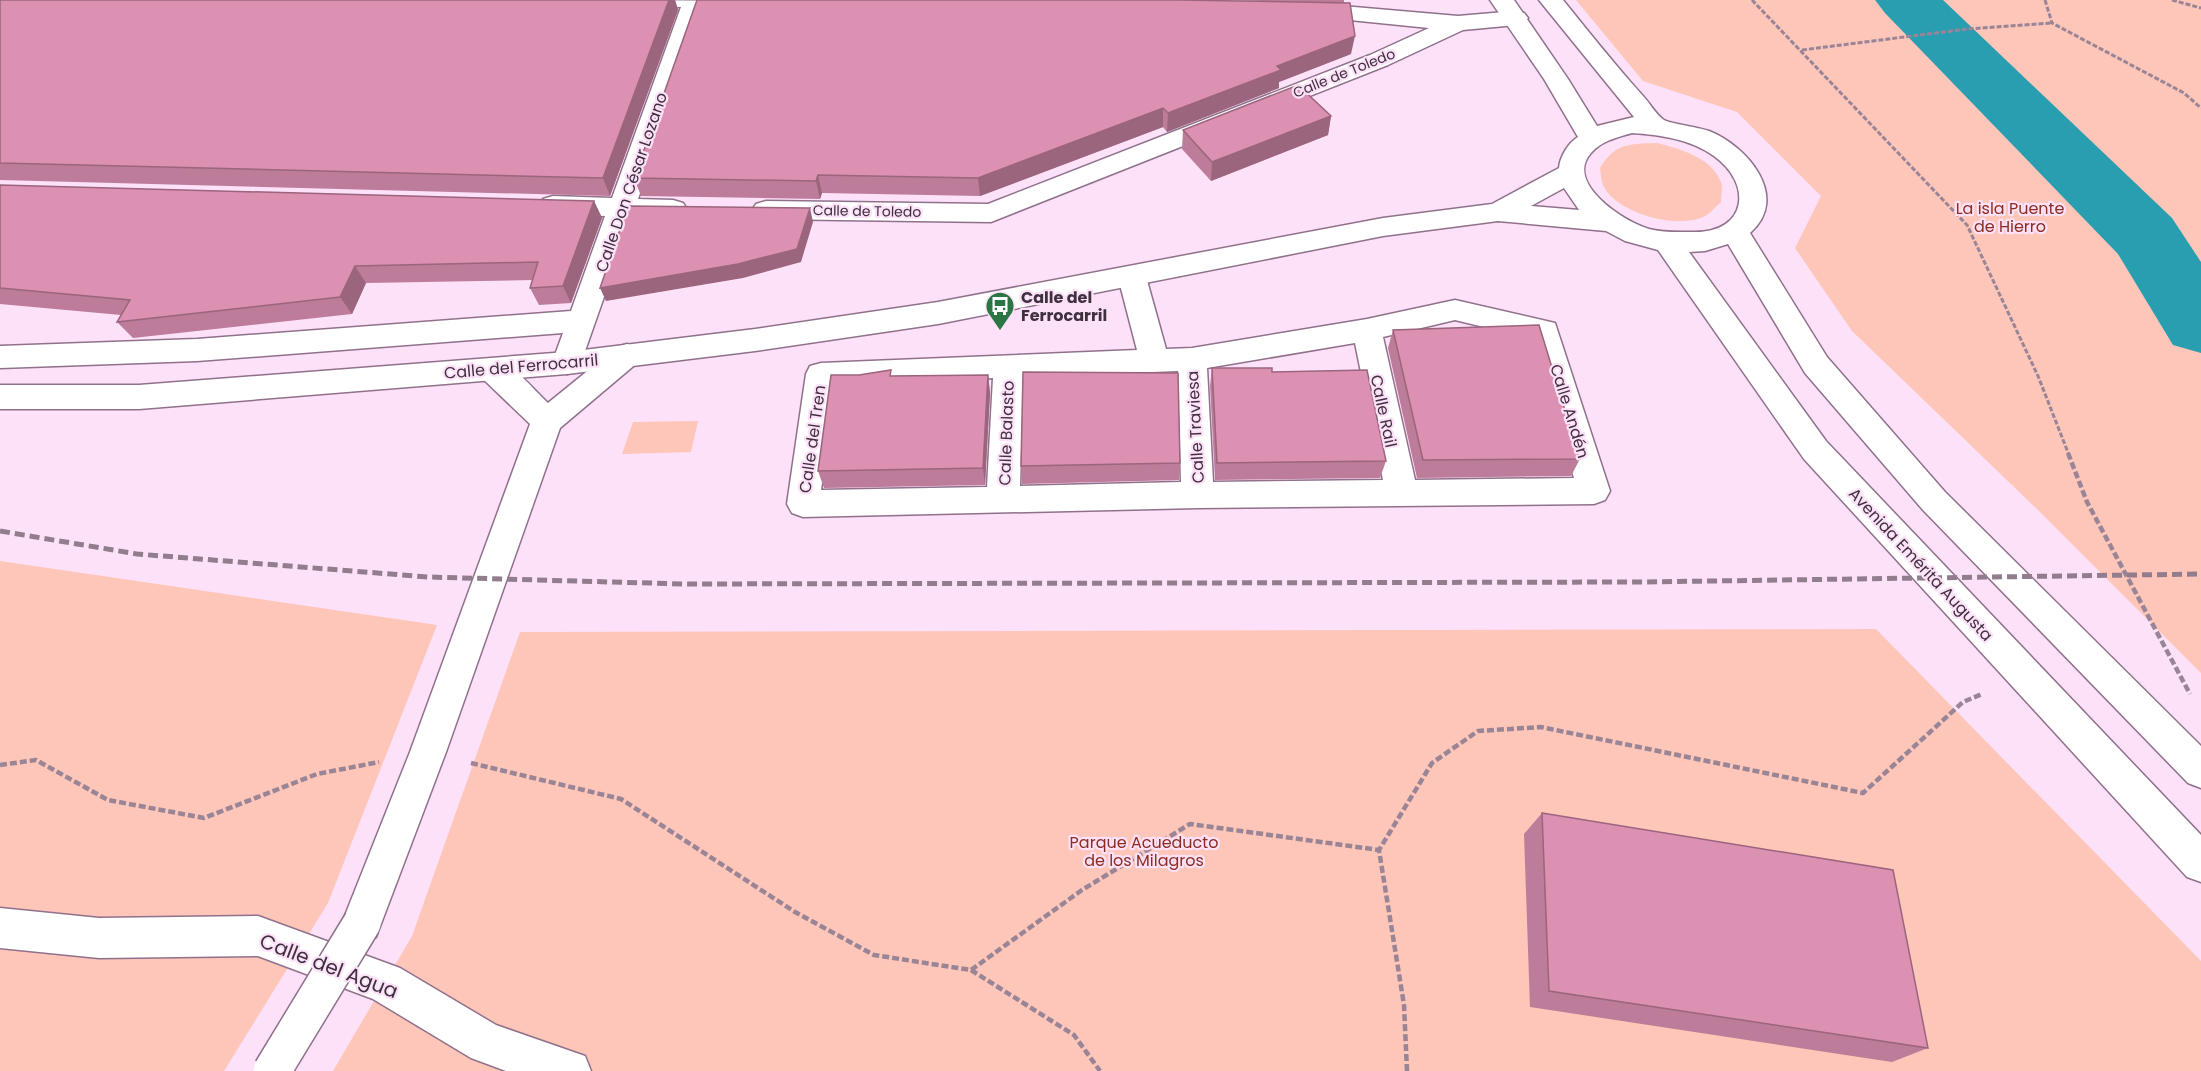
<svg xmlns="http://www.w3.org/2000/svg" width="2201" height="1071" viewBox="0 0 2201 1071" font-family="Poppins,sans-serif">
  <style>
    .green { fill: #fec5b9 }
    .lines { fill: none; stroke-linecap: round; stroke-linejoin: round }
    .river { fill: #2a9eb1; fill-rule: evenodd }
    .minor-casing { stroke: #90718c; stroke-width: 3 }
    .major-casing { stroke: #90718c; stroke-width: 3 }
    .path-far1 { stroke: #998596; stroke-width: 3; stroke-dasharray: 5 2; stroke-linecap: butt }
    .path { stroke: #998596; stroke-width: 4.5; stroke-dasharray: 7 3; stroke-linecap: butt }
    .minor { fill: #fff; fill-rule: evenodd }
    .major { fill: #fff; fill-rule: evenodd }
    .rail { stroke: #917d8e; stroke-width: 5; stroke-dasharray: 10 5; stroke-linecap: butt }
    .minor-bridge-casing { stroke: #90718c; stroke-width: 40; stroke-linecap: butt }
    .minor-bridge { stroke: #fff; stroke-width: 37 }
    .wall { fill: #bd7c99 }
    .shaded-wall { fill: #9a657d }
    .building { fill: #dc90b2; stroke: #9a657d; stroke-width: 1.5 }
    .labels { text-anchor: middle; stroke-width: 4.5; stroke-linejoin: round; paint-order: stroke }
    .far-street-label { font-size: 14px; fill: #3e303c; stroke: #fde1f8 }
    .street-label { font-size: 16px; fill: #3e303c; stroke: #fde1f8 }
    .park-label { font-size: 16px; fill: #8c2d1f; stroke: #fde1f8 }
    .poi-label { font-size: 16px; font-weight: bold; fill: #3e303c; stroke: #fde1f8; text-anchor: start }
    .near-street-label { font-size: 20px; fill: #3e303c; stroke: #fde1f8 }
  </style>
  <rect width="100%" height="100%" fill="#fde1f8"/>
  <path class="green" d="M1576,0H2201V673L2038,510L1852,331L1795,248L1821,196L1737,112L1643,81Z
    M1657,143C1680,149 1711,157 1721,182C1723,187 1721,196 1721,202C1716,206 1712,211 1707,215C1681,231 1618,214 1604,187C1601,182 1601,174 1600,168C1615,143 1629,144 1657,143Z
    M698,421L691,452L622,454L633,422Z
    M0,561L437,625L328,903L224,1071H0Z
    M1876,629L2201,961V1071H333L412,936L520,632Z"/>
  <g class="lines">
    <path class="river" d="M1875,0H1943L2172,218L2201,262V353L2173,345L2118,254L1885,13Z"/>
    <g class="minor-casing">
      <path id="minor" d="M625,0L752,1L748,6L704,8L638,199L673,200L683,203L687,209L683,215L673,218L632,217L578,371L567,374L556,371L552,363L563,333L197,361L0,368V346L197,339L571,311L605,216L553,214L543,211L540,205L543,199L553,196L612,198L681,7L629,5Z
        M1308,3L1458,16L1516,11L1524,13L1528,18L1524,23L1516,25L1463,30L1388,65L991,222L766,219L756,216L752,210L756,204L766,201L988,204L1370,55L1429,28L1300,15L1296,10L1300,5Z
        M1132,267L1142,270L1146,277L1166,349L1192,348L1367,319L1455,300L1555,323L1610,491L1605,500L1594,504L1198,508L803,517L792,513L787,504L806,374L810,366L821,363L1137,350L1118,277L1122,270ZM1455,320L1533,339L1574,478L1415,480L1383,337ZM1355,343L1383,480L1213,482L1207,368ZM1178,371L1181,482L1020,486L1023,377ZM993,378L987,487L821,490L835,385Z
        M627,344L637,347L642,355L637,363L560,428L446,752L376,937L362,943L348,937L342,923L410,752L530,424L482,378L478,370L482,362C508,354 530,387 548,403L617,347Z
        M0,908L99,918L258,916L400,968L496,1025L585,1056L591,1071H506L471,1058L373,999L258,956L99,958L0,948Z"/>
    </g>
    <g class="major-casing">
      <path id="major" d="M1490,0H1514L1568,79L1597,126L1634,117L1539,0H1563C1589,32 1615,65 1643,96C1649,102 1656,115 1664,120C1672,124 1698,127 1709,131C1747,146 1791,197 1750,233L1827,357L1945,492L2201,746V788L2188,783L1923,510L1805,373L1728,244L1705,251L1689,252L1826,441L2201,835V882L2187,877L1804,459L1658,250L1625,241L1606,231L1498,221L1383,236L938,324L755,351L567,374L139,409H0V385H139L567,352L755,329L938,302L1383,218L1492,204L1559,168C1560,157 1568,143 1578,137L1544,79ZM1632,133C1661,135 1690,139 1714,156C1753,184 1747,232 1695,232C1680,232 1663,233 1649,229C1624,222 1564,183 1591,153C1601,141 1618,137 1632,133ZM1564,188L1579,210L1531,206Z"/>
    </g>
    <path class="path-far1" d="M1752,0L1967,225L2038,376L2069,455
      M2045,0L2052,23L2184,93L2201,108
      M2172,0L2201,8
      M1802,50L1967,29L2052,23"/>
    <path class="path" d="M2068,453L2087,502L2190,694
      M471,763L621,799L795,912L874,955L971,970L1082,890L1190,824L1379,850
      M0,765L36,760L108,800L204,818L317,774L379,762
      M971,970L1074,1035L1100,1071
      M1407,1071L1404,1005L1379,850L1432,763L1478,731L1541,727L1863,793L1963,702L1982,694"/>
    <use href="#minor" class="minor"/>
    <use href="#major" class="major"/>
    <path class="rail" d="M0,531L137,554L428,577L685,584L1641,582L2201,574"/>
    <g class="minor-bridge-casing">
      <path id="minor-bridge" d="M272,1071L362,923"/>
    </g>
    <use href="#minor-bridge" class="minor-bridge"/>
  </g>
  <path class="wall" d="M0,0H675L678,10L610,196L0,180Z
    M1221,0H1344V3Z
    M1351,54L1279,82V88L1167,132L1163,127L980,196L822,193L820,199L641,196L634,178Z
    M1331,116L1328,135L1211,181L1182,149L1183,130Z
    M0,185L594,201L602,218L571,303L539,305L530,288L533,280L366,283L352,314L133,338L117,322L121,315L0,304Z
    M1393,330L1580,459L1571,476L1417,478L1388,348Z
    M1212,368L1272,372L1386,461L1380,478L1215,480L1210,386Z
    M988,375L990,393L985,485L824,488L818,471L892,376Z
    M1180,463L1179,480L1022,484L1021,466Z
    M1542,813L1928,1048L1892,1062L1530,1007L1524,834Z"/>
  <path class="shaded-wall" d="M669,0H675L678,10L610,196L603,178Z
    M1355,36L1351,54L1279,82V88L1167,132L1168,113L1277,66Z
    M1163,108V127L980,196L978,178Z
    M1331,116L1328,135L1211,181L1212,162Z
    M818,175L822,193L820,199L816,181Z
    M594,201L602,218L571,303L563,286Z
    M810,208L813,222L801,262L743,278L606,301L600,288Z
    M355,266L366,283L352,314L340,297Z
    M988,375L990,393L985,485L983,468Z"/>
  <path class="building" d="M0,0H669L603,178L0,163Z
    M697,0H1180L1350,3L1355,36L1277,66L1281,70L1168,113L1163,108L978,178L818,175L816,181L634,178Z
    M1298,85L1331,116L1212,162L1183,130Z
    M0,185L594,201L563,286L530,288L538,262L355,266L340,297L117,322L130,300L0,288Z
    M628,206L810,208L797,249L738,264L600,288Z
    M1539,325L1580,459L1423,460L1393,330Z
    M1212,368H1272V372L1367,370L1386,461L1217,463Z
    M891,370L890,376L988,375L983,468L818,471L831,375H859Z
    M1023,372L1178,373L1180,463L1021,466Z
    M1542,813L1893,870L1928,1048L1549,991Z"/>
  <defs>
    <g id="bus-pin" transform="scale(1.5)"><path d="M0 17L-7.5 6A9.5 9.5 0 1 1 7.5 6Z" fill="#2b7644" stroke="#fde1f8"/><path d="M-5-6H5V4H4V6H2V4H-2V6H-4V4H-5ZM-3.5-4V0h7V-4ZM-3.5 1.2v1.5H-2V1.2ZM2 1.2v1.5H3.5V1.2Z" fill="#fff"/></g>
  </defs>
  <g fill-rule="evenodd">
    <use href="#bus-pin" x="1000" y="306"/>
  </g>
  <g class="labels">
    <g class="far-street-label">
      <text transform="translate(1344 73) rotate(-22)" y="5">Calle de Toledo</text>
      <text transform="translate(867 211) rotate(1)" y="5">Calle de Toledo</text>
    </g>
    <g class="street-label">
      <text transform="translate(631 182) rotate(-71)" y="6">Calle Don César Lozano</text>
      <text transform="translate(521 366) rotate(-5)" y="6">Calle del Ferrocarril</text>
      <text transform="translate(1384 411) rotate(78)" y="6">Calle Rail</text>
      <text transform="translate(1570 411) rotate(73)" y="6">Calle Andén</text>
      <text transform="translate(1195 427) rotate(-93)" y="6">Calle Traviesa</text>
      <text transform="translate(1006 433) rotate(-88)" y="6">Calle Balasto</text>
      <text transform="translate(812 439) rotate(-82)" y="6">Calle del Tren</text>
      <text transform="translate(1921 564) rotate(47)" y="6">Avenida Emérita Augusta</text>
    </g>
    <g class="park-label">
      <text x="2010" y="214">La isla Puente<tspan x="2010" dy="18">de Hierro</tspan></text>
      <text x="1144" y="848">Parque Acueducto<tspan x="1144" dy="18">de los Milagros</tspan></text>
    </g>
    <g class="poi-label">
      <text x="1021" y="303">Calle del<tspan x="1021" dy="18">Ferrocarril</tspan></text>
    </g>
    <g class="near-street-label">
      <text transform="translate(329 966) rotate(21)" y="7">Calle del Agua</text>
    </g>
  </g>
</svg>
